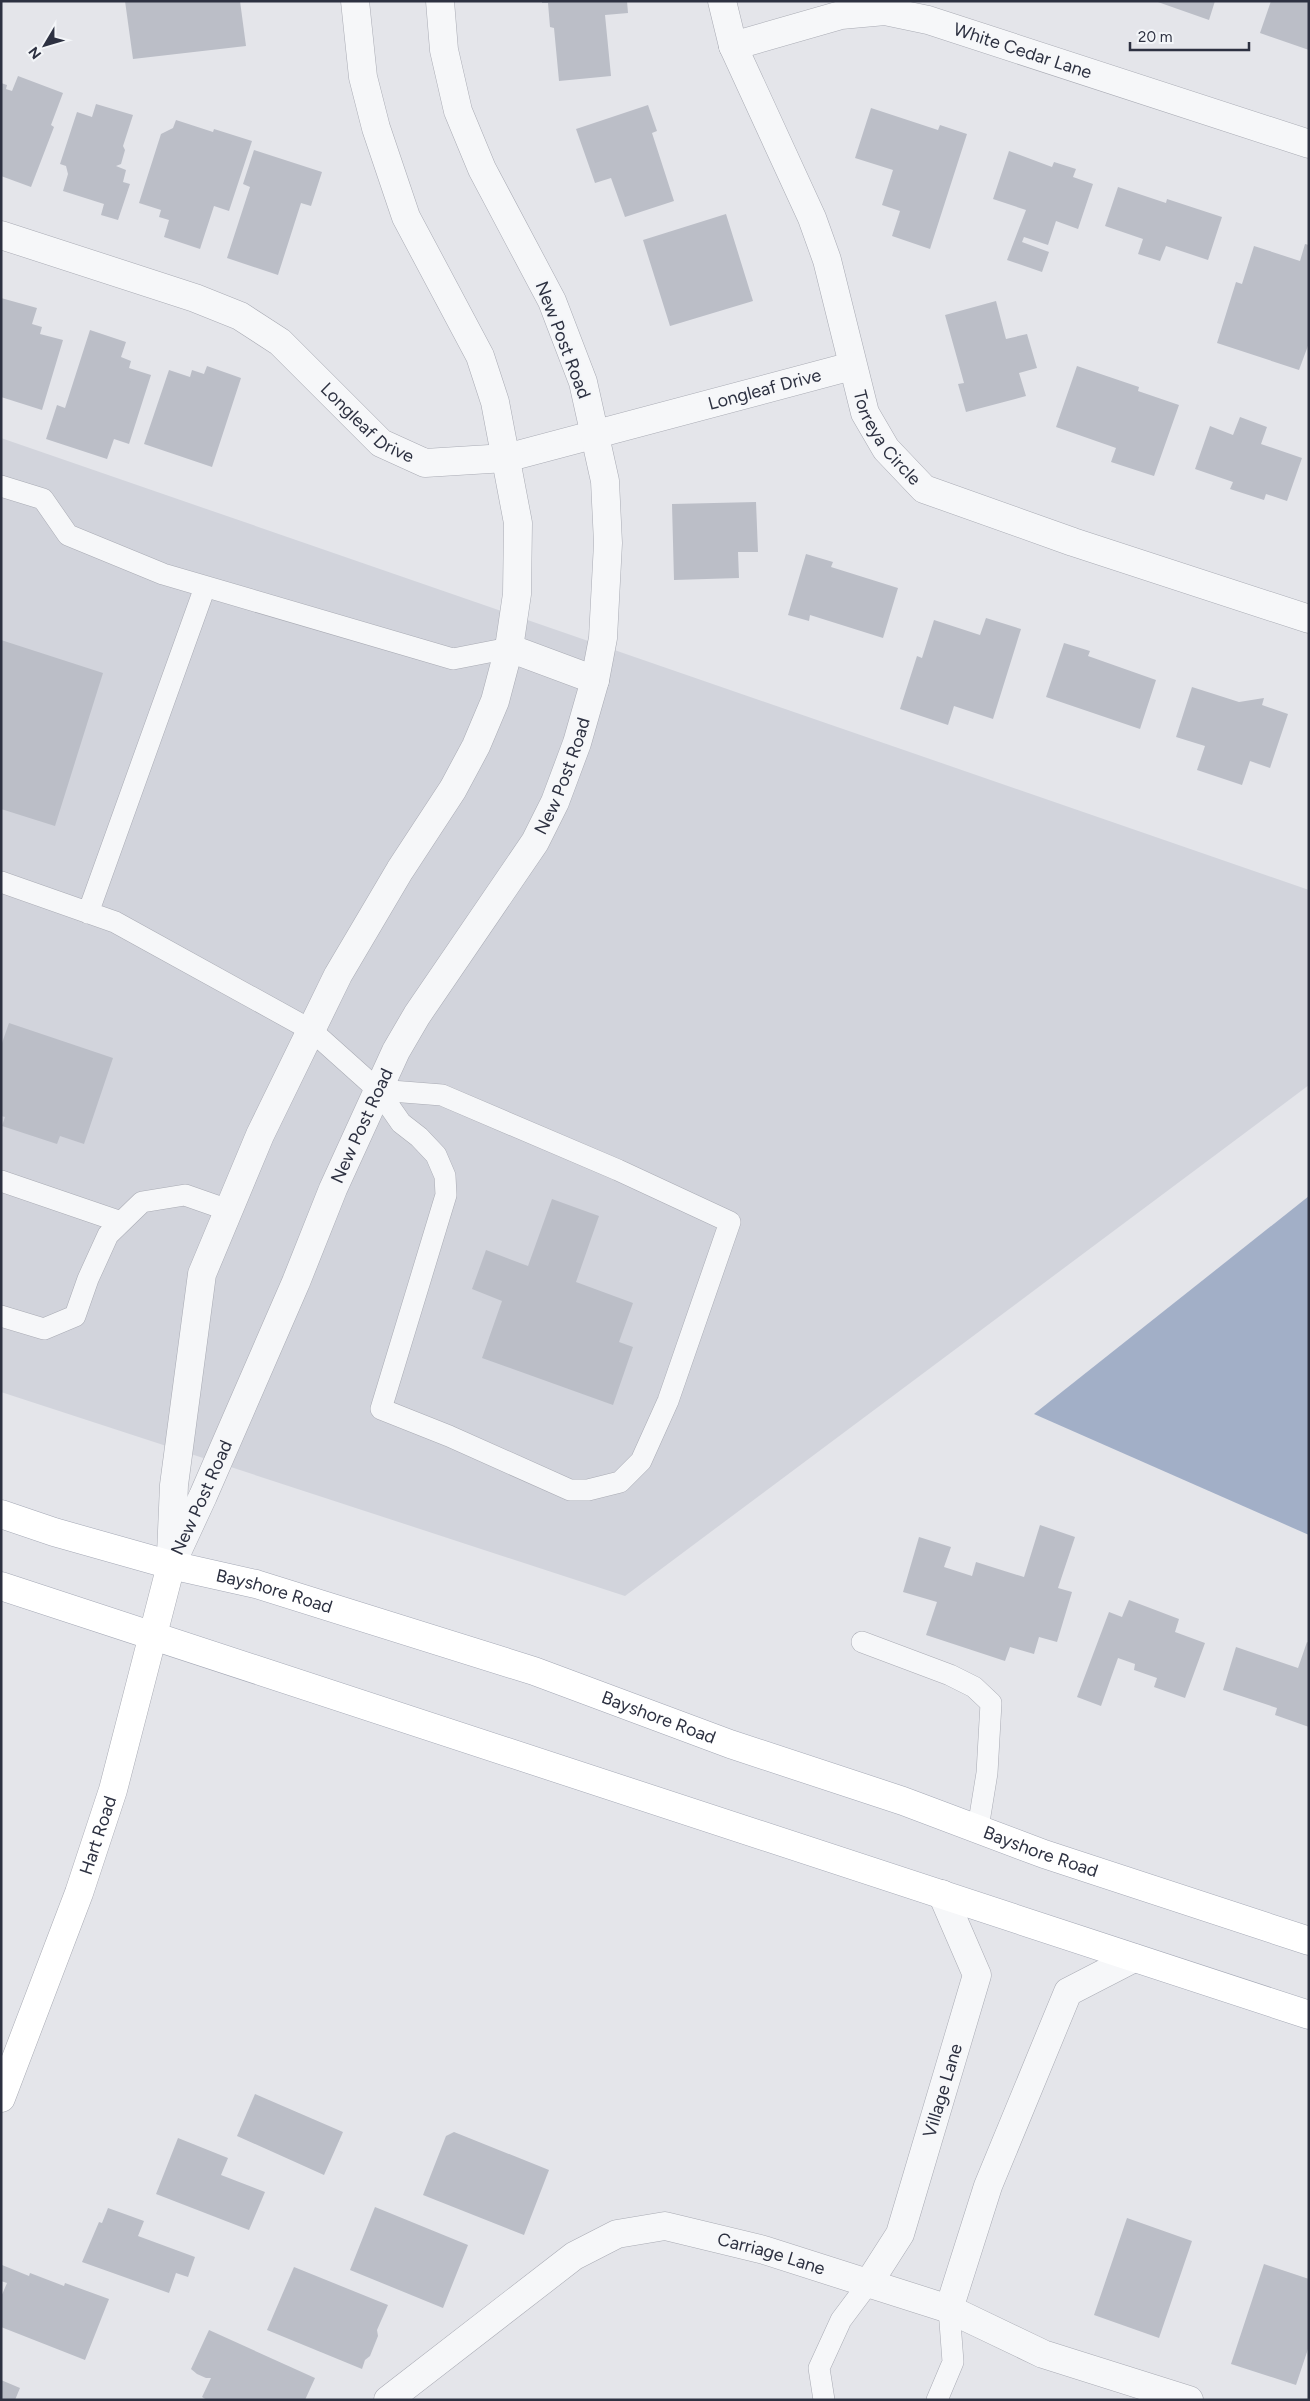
<svg xmlns="http://www.w3.org/2000/svg" width="1310" height="2401" viewBox="0 0 1310 2401" font-family="Figtree,sans-serif">
  <style>
    .built { fill: #d2d4dc }
    .water { fill: #a2afc7 }
    .building { fill: #bbbec7 }
    .lines { fill: none; stroke-linecap: round; stroke-linejoin: round }
    .lane-casing { stroke: #a9abb4; stroke-width: 22 }
    .street-casing { stroke: #a9abb4; stroke-width: 29 }
    .secondary-casing { stroke: #a9abb4; stroke-width: 29 }
    .primary-casing { stroke: #a4a8b5; stroke-width: 29 }
    .lane { stroke: #f6f7f9; stroke-width: 21 }
    .street { stroke: #f6f7f9; stroke-width: 28 }
    .secondary { stroke: #fff; stroke-width: 28 }
    .primary { stroke: #fff; stroke-width: 28 }
    .labels { text-anchor: middle; stroke-width: 4; stroke-linejoin: round; paint-order: stroke }
    .street-label { font-size: 18px; fill: #2d3141; stroke: #f3f5f8 }
  </style>
  <rect width="100%" height="100%" fill="#e4e5ea"/>
  <path class="built" d="M1,438L1309,890V1085L625,1596L1,1392Z"/>
  <path class="water" d="M1309,1196V1535L1034,1414Z"/>
  <path class="building" d="M125,1H240L246,46L133,59Z
    M542,1H627L628,13L605,15L611,76L559,81L554,28L550,27L548,3H542Z
    M1155,1H1215L1209,20Z
    M1271,1H1309V50L1260,33Z
    M18,76L63,93L51,125L54,127L31,187L1,176V83L7,85L6,89L12,91Z
    M96,104L133,115L123,146L125,150L121,164L116,166L126,170L123,182L130,184L118,220L101,215L104,204L63,191L68,174L66,166L60,164L77,112L92,117Z
    M648,105L657,131L652,133L674,201L625,217L611,178L595,183L576,129Z
    M871,108L938,130L940,125L967,134L930,249L892,236L900,211L882,205L893,170L855,158Z
    M176,120L213,132L214,129L252,141L229,211L214,206L200,249L164,237L169,220L159,217L161,210L139,203L161,134L173,128Z
    M254,150L322,172L311,206L301,203L278,275L227,258L250,187L243,184Z
    M1009,151L1052,167L1054,162L1076,169L1073,177L1093,184L1078,229L1056,221L1048,245L1024,237L1022,242L1049,252L1042,272L1007,260L1026,210L993,199Z
    M1118,187L1166,203L1167,199L1222,217L1208,260L1166,246L1160,261L1138,254L1143,239L1105,226Z
    M726,214L753,301L670,326L643,240Z
    M1305,244L1309,245V343L1299,370L1217,343L1236,282L1242,284L1254,246L1300,261Z
    M1,298L37,308L32,324L42,327L40,334L63,340L42,410L1,397Z
    M996,301L1006,339L1027,334L1037,368L1019,373L1026,396L966,412L958,384L964,383L945,315Z
    M90,330L126,342L121,357L131,361L129,368L151,375L129,444L114,439L107,459L46,439L57,405L65,408Z
    M207,366L241,378L212,467L144,444L169,370L190,377L192,370L204,374Z
    M1077,366L1139,387L1138,391L1179,405L1154,476L1111,462L1116,448L1056,427Z
    M1240,417L1267,427L1261,444L1302,458L1287,501L1266,494L1264,500L1230,489L1233,482L1195,469L1210,426L1233,435Z
    M756,502L758,552H738L739,578L674,580L672,504Z
    M806,554L833,562L831,567L898,588L883,638L810,615L809,621L788,615Z
    M986,618L1021,629L993,719L954,706L948,725L900,709L917,656L922,658L934,620L980,635Z
    M1,640L103,673L55,826L1,809Z
    M1064,643L1090,651L1088,656L1156,680L1140,729L1046,697Z
    M1192,687L1239,702L1264,698L1262,705L1288,714L1270,768L1250,761L1242,785L1197,770L1205,746L1176,737Z
    M9,1023L113,1058L84,1144L60,1136L57,1144L2,1126L5,1117L1,1116V1046Z
    M552,1199L599,1216L576,1282L633,1303L619,1342L633,1347L613,1405L482,1358L502,1301L472,1289L486,1250L528,1266Z
    M1040,1525L1075,1537L1058,1588L1072,1592L1057,1642L1039,1637L1034,1654L1010,1647L1005,1661L926,1635L937,1602L903,1592L919,1537L951,1547L944,1567L972,1576L976,1562L1024,1577Z
    M1129,1600L1179,1619L1175,1632L1205,1643L1185,1698L1154,1687L1157,1678L1134,1670L1135,1664L1118,1658L1101,1706L1077,1697L1109,1612L1122,1617Z
    M1307,1642L1309,1643V1727L1275,1715L1277,1708L1223,1690L1236,1647L1298,1668Z
    M255,2094L343,2132L324,2175L237,2136Z
    M454,2132L549,2170L524,2235L423,2195L446,2136Z
    M178,2138L228,2158L221,2175L265,2192L249,2230L156,2194Z
    M375,2207L468,2245L443,2308L350,2270Z
    M108,2208L144,2221L138,2236L195,2257L188,2277L176,2273L169,2293L82,2262L99,2222L102,2223Z
    M1127,2218L1192,2241L1159,2338L1094,2315Z
    M1264,2264L1309,2279V2346L1296,2385L1231,2364Z
    M2,2265L29,2276L30,2273L64,2286L65,2283L109,2299L85,2360L1,2327V2297L7,2283L1,2281Z
    M294,2267L388,2305L377,2330L378,2336L370,2356L365,2360L362,2369L267,2330Z
    M209,2330L315,2378L305,2400H207L202,2397L211,2378H206L197,2374L191,2369Z
    M1,2380L20,2388L15,2400H1Z"/>
  <g class="lines">
    <g class="lane-casing">
      <path id="lane" d="M1,486L43,499L68,535L163,574L453,659L509,648
        M1,882L115,922L311,1030L378,1090L401,1123L419,1137L436,1155L445,1176L446,1195L381,1409L449,1436L570,1490H588L620,1482L641,1461L668,1401L730,1222L618,1170L442,1095L378,1090
        M88,913L205,587
        M1,1181L121,1222
        M1,1316L44,1329L75,1316L88,1279L108,1235L142,1202L185,1195L228,1210
        M862,1642L950,1675L974,1687L991,1703L987,1773L978,1828
        M824,2400L819,2368L841,2320L868,2284
        M937,2400L953,2362L949,2309"/>
    </g>
    <g class="street-casing">
      <g id="street">
        <path id="s1" d="M722,1L733,46L812,218L827,260L865,413L886,449L924,489L1073,542L1309,619"/>
        <path id="s2" d="M733,46L841,15L885,11L928,20L1309,144"/>
        <path id="s3" d="M1,235L195,298L240,316L280,342L381,443L425,463L506,458L852,366"/>
        <path d="M509,648L595,680"/>
        <path d="M171,1554L174,1485L202,1274L260,1135L338,975L400,870L453,789L476,746L495,701L509,648L517,594L518,523L495,402L480,356L406,217L376,128L363,77L355,1"/>
        <path id="s4" d="M171,1565L203,1496L296,1282L333,1189L396,1051L417,1015L535,842L555,802L577,743L595,680L603,638L608,543L605,481L583,382L552,301L482,169L458,111L444,50L440,1"/>
        <path id="s5" d="M868,2284L900,2234L977,1975L942,1894"/>
        <path d="M949,2309L988,2186L1068,1992L1134,1958"/>
        <path id="s6" d="M388,2400L574,2256L617,2234L665,2226L764,2250L949,2309L1043,2354L1189,2400"/>
      </g>
    </g>
    <g class="secondary-casing">
      <g id="secondary">
        <path id="s7" d="M1,2098L79,1893L113,1790L171,1565"/>
      </g>
    </g>
    <g class="primary-casing">
      <g id="primary">
        <path id="s8" d="M1,1514L54,1532L171,1565L256,1584L534,1671L730,1744L903,1801L1044,1854L1309,1941"/>
        <path d="M1,1586L1309,2015"/>
      </g>
    </g>
    <use href="#lane" class="lane"/>
    <use href="#street" class="street"/>
    <use href="#secondary" class="secondary"/>
    <use href="#primary" class="primary"/>
  </g>
  <g class="labels">
    <g class="street-label">
      <text dy="6" stroke="none"><textPath href="#s2" startOffset="300">White Cedar Lane</textPath></text>
      <text transform="translate(563 340) rotate(69)" y="6">New Post Road</text>
      <text dy="6" stroke="none"><textPath href="#s3" startOffset="840">Longleaf Drive</textPath></text>
      <text dy="6" stroke="none"><textPath href="#s3" startOffset="420">Longleaf Drive</textPath></text>
      <text dy="6" stroke="none"><textPath href="#s1" startOffset="470">Torreya Circle</textPath></text>
      <text dy="6" stroke="none"><textPath href="#s4" startOffset="884">New Post Road</textPath></text>
      <text dy="6" stroke="none"><textPath href="#s4" startOffset="479">New Post Road</textPath></text>
      <text dy="6" stroke="none"><textPath href="#s4" startOffset="74">New Post Road</textPath></text>
      <text dy="6" stroke="none"><textPath href="#s8" startOffset="284">Bayshore Road</textPath></text>
      <text dy="6" stroke="none"><textPath href="#s8" startOffset="689">Bayshore Road</textPath></text>
      <text dy="6" stroke="none"><textPath href="#s7" startOffset="280">Hart Road</textPath></text>
      <text dy="6" stroke="none"><textPath href="#s8" startOffset="1094">Bayshore Road</textPath></text>
      <text dy="6" stroke="none"><textPath href="#s5" startOffset="209">Village Lane</textPath></text>
      <text dy="6" stroke="none"><textPath href="#s6" startOffset="442">Carriage Lane</textPath></text>
    </g>
  </g>
  <rect width="1310" height="2401" fill="none" stroke="#2d3141" stroke-width="5"/>
  <g transform="translate(45 45) rotate(232)" stroke="#f3f5f8" stroke-width="4" paint-order="stroke">
  <path d="M0-4L9 19L0 12L-9 19Z" fill="#2d3141"/>
  <text y="-8" font-size="14" font-weight="bold" text-anchor="middle" fill="#2d3141">N</text>
  </g>
  <path d="M1130 42v8h119v-8" fill="none" stroke="#2d3141" stroke-width="2.5"/>
  <text x="1138" y="42" font-size="15" fill="#2d3141" stroke="#f3f5f8" stroke-width="4" paint-order="stroke">20 m</text>
</svg>
